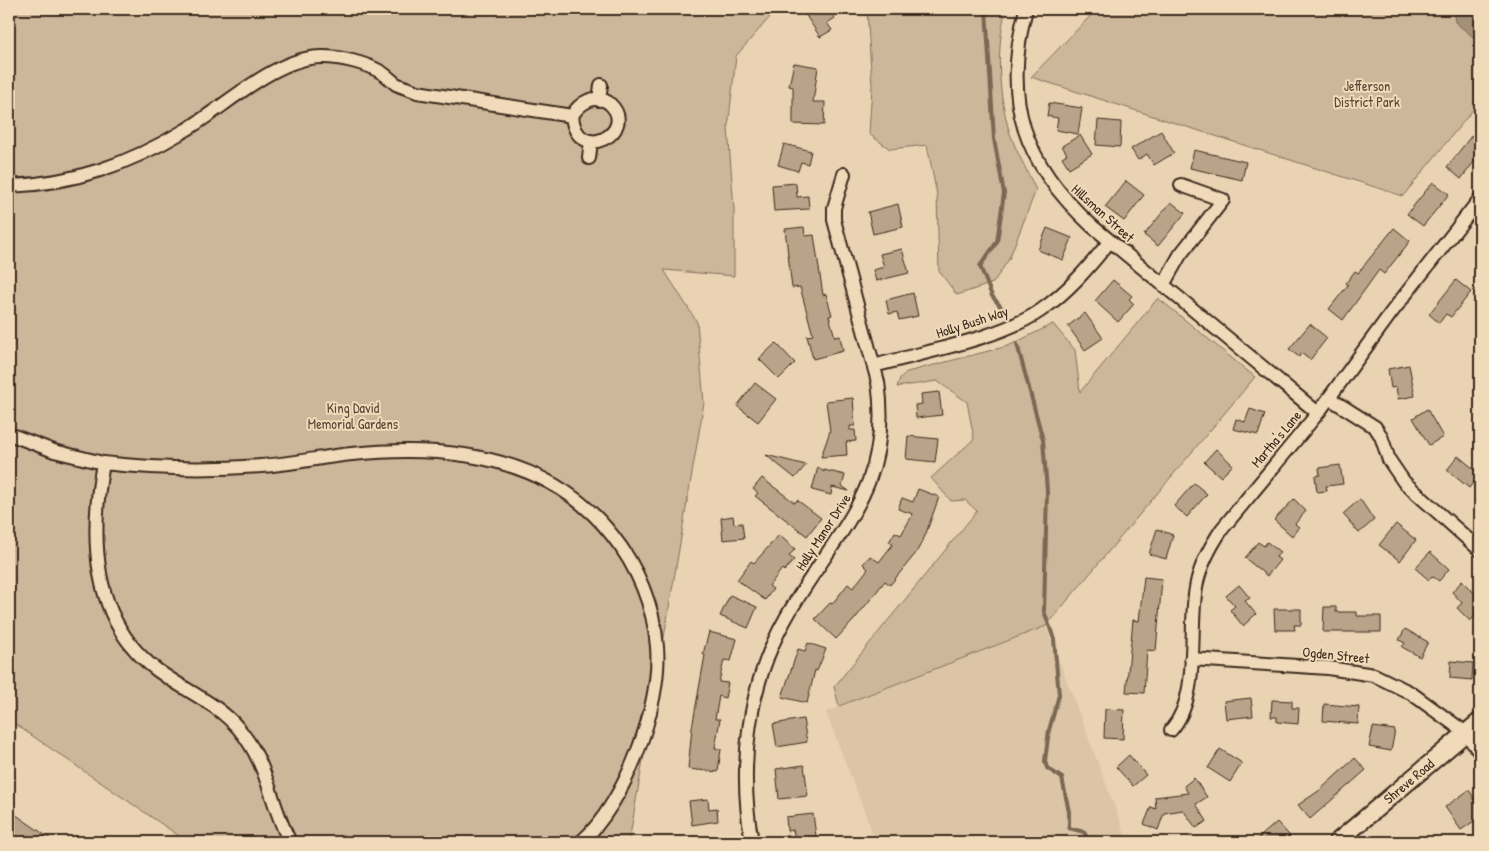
<svg xmlns="http://www.w3.org/2000/svg" width="1489" height="851" viewBox="0 0 1489 851" font-family="'Patrick Hand',sans-serif">
  <style>
    .built { fill: #dbc5a6 }
    .green { fill: #cdb79a; stroke: #84705c }
    .water { fill: #a49077; stroke: #7a6753 }
    .lines { fill: none; stroke-linecap: round; stroke-linejoin: round }
    .stream { stroke: #7a6753; stroke-width: 4 }
    .building { fill: #b9a489; stroke: #3b2a1e }
    .minor-casing { stroke: #3b2a1e; stroke-width: 16 }
    .major-casing { stroke: #3b2a1e; stroke-width: 20 }
    .minor { stroke: #f1dab9; stroke-width: 12 }
    .major { stroke: #f1dab9; stroke-width: 16 }
    .labels { text-anchor: middle; stroke-width: 4; stroke-linejoin: round; paint-order: stroke }
    .park-label { font-size: 14px; fill: #584637; stroke: #f1dab9 }
    .street-label { font-size: 14px; fill: #3b2a1e; stroke: #f1dab9 }
  </style>
  <rect width="100%" height="100%" fill="#ead3b3"/>
  <filter id="ink" filterUnits="userSpaceOnUse"><feTurbulence type="fractalNoise" baseFrequency=".02" numOctaves="2"/><feDisplacementMap in="SourceGraphic" scale="10" xChannelSelector="R" yChannelSelector="G"/><feConvolveMatrix kernelMatrix="1 2 1 2 8 2 1 2 1" color-interpolation-filters="sRGB"/></filter>
  <g filter="url(#ink)">
    <path class="built" d="M1046,626L1128,842H876L826,712Z"/>
    <path class="green" d="M13,9H777L736,56L728,128L734,209V276L664,270L697,322L704,403L629,842H188L9,720V21Z
      M867,9H1006C996,47 998,89 1008,127C1014,148 1027,170 1036,190L1009,259L993,283L957,295L939,271L937,195L927,145L890,149L869,134L872,86Z
      M1097,9H1480V101L1403,196L1031,77Z
      M1158,298L1255,377L1046,626L839,706L834,687L977,511L965,500L951,501L931,478L974,439L967,402L937,381L897,387L900,378L907,372L1008,346L1053,324L1075,350L1080,392Z"/>
    <path class="water" d="M1453,9H1480V30L1473,37L1455,22Z"/>
    <g class="lines">
      <path class="stream" d="M986,9L994,139L1004,193L997,242L980,266L992,296L1005,312
        M1017,344L1043,440L1047,491L1044,611L1054,639L1059,695L1049,730L1045,761L1047,768L1062,778L1069,812V828L1084,832L1089,842"/>
    </g>
    <path class="building" d="M814,9H829L835,18L827,23L832,30L820,37L805,14Z
      M794,63L818,67L813,102H825L824,125L793,124V87L789,86Z
      M1049,103L1082,108L1078,134L1056,130L1058,118L1047,116Z
      M1098,120L1121,122L1120,147L1096,145Z
      M1161,131L1174,153L1154,165L1147,154L1138,160L1131,149Z
      M1080,135L1092,154L1069,168L1062,157L1067,154L1062,146Z
      M1472,135L1480,141V154L1461,179L1447,167Z
      M784,144L811,151L808,164L801,162L798,171L778,165Z
      M1194,150L1246,162L1242,180L1190,168Z
      M1126,181L1144,195L1124,221L1105,207Z
      M1433,182L1449,194L1423,226L1407,214Z
      M796,183L797,197L808,196L809,209L774,211L772,185Z
      M1171,202L1185,213L1158,246L1144,235Z
      M898,204L903,227L873,234L868,212Z
      M804,227L805,236L814,235L823,295L826,294L832,315L829,316L835,337L840,336L843,351L813,359L807,336L813,335L800,287L792,288L785,229Z
      M1047,228L1072,238L1063,260L1038,250Z
      M1394,228L1410,241L1384,274L1379,270L1343,320L1329,309L1348,285L1346,283L1355,271L1358,273Z
      M902,249L909,273L876,281L873,270L884,267L880,254Z
      M1113,280L1132,296L1129,299L1134,304L1118,322L1095,301Z
      M1456,280L1471,292L1451,317L1446,314L1439,323L1429,314Z
      M913,293L918,316L899,320L897,312L889,314L886,300Z
      M1085,313L1103,338L1085,350L1068,326Z
      M1310,324L1327,338L1310,360L1301,353L1299,357L1289,349Z
      M776,343L795,363L779,379L759,359Z
      M1409,365L1415,396L1398,399L1396,387L1391,388L1388,369Z
      M755,383L776,399L758,422L737,406Z
      M939,392L942,415L916,418L915,405L922,404L921,394Z
      M853,398L855,426H850V430H855L856,441L846,442L847,455L821,457L830,431L826,401Z
      M1250,409L1265,414L1258,435L1233,429L1236,419L1245,422Z
      M1427,409L1443,437L1429,445L1413,418Z
      M908,436L938,439L935,462L906,459Z
      M1216,449L1233,465L1221,477L1204,462Z
      M766,455L806,465L795,478Z
      M1458,456L1480,474L1469,488L1447,470Z
      M1340,465L1343,484L1326,486L1327,491L1317,492L1315,476L1320,475L1319,468Z
      M818,467L824,472V470L845,475L842,486L849,491L832,487L831,495L812,490Z
      M762,478L795,503L797,500L821,518L807,536L755,496L758,493L753,489Z
      M1194,483L1207,494L1187,517L1174,506Z
      M918,489L939,497L925,536L916,553L890,585L885,581L854,620L836,639L815,619L830,603L832,604L848,584L853,588L868,569L863,564L870,556L879,562L893,544L889,542L895,532L901,535L913,514L898,509L902,498L913,502Z
      M1294,499L1306,511L1295,524L1299,527L1292,536L1274,520Z
      M1360,499L1374,520L1359,533L1343,514Z
      M733,516L734,524L742,523L744,538L723,540L721,518Z
      M1396,524L1416,540L1400,561L1379,545Z
      M1157,529L1173,535L1166,559L1149,554Z
      M779,535L795,549L789,556L794,560L784,571L782,569L769,586L773,589L765,600L737,580L751,561L754,563Z
      M1258,542L1264,546L1267,542L1280,552L1276,557L1280,560L1267,576L1245,558Z
      M1430,552L1449,569L1439,581L1432,576L1429,580L1415,568Z
      M1144,577L1162,579L1156,651L1147,650L1144,693L1126,692L1133,620L1139,621Z
      M1462,581L1480,599V611L1470,621L1457,608L1462,603L1452,592Z
      M1239,585L1250,598L1245,601L1256,614L1243,626L1230,610L1235,606L1226,596Z
      M730,595L757,607L748,628L720,616Z
      M1324,607H1336V612H1357V616H1381V632H1323Z
      M1274,609H1301V625H1294L1295,630H1275Z
      M1405,629L1428,642L1420,657L1402,647L1405,643L1399,640Z
      M709,632L737,639L731,661L724,660L719,682L728,683L725,698L719,696L715,719H720L715,748L721,749L718,772L688,769L692,728L705,655L703,654Z
      M808,643L826,649L817,671L815,670L807,703L782,697L798,649L805,651Z
      M1451,661L1473,663L1472,680L1450,678Z
      M1251,698L1253,716L1226,719L1224,701Z
      M1272,700L1292,701V708H1299L1298,724L1277,722V717H1271Z
      M1324,704L1359,707L1358,724L1323,721Z
      M1105,709L1124,710L1123,739L1104,738Z
      M803,719L807,742L777,747L773,724Z
      M1373,727L1395,730L1391,751L1369,747Z
      M1220,749L1242,763L1230,782L1208,768Z
      M1129,755L1146,775L1133,786L1116,767Z
      M1355,758L1366,770L1310,819L1298,805L1320,790Z
      M804,765L808,796L779,799L776,769Z
      M1194,778L1207,797L1196,804L1207,821L1196,828L1183,810L1164,813L1158,830L1144,824L1151,807L1156,809L1155,797L1188,793L1184,786Z
      M1469,790L1480,807V817L1461,830L1445,807Z
      M708,799L709,809L717,808L718,821L692,825L689,801Z
      M9,810L22,819L55,842H22L9,833Z
      M813,814L816,836L795,839L793,830L787,831L786,817Z
      M1277,822L1290,836L1283,842H1254Z"/>
    <g class="lines">
      <g class="minor-casing">
        <path id="minor" d="M1026,9C1002,100 1023,163 1092,226L1318,413
          M599,100L601,85
          M589,158L591,141
          M9,186C73,184 129,164 184,131C224,108 276,56 323,57C341,57 365,63 381,72C386,75 391,80 396,84C402,87 410,89 417,92L572,116C577,166 639,131 610,104C596,92 579,103 572,116
          M1163,285L1180,255L1223,200L1181,185
          M874,366C923,352 999,339 1040,311C1068,292 1089,267 1110,241
          M1329,398L1375,427L1381,436L1389,460L1404,482L1480,550
          M9,434L54,451L103,463
          M1191,659L1328,668L1374,675L1411,693L1466,733L1480,753
          M1171,730C1201,696 1188,631 1196,588C1199,567 1210,547 1222,529L1318,413L1391,313L1480,199
          M290,842C270,804 269,765 239,729C217,703 184,690 157,670C91,621 90,535 103,463C156,469 208,470 261,466C291,464 322,457 352,454C447,444 549,455 612,535C637,566 654,606 657,647C662,705 625,804 581,842
          M752,842C738,767 748,684 786,618C834,532 894,490 878,382L834,220V208L844,174"/>
      </g>
      <g class="major-casing">
        <g id="major">
          <path id="s1" d="M1337,842L1480,721"/>
        </g>
      </g>
      <use href="#minor" class="minor"/>
      <use href="#major" class="major"/>
    </g>
  </g>
  <g class="labels">
    <g class="park-label">
      <text x="1367" y="91">Jefferson<tspan x="1367" dy="16">District Park</tspan></text>
      <text x="353" y="413">King David<tspan x="353" dy="16">Memorial Gardens</tspan></text>
    </g>
    <g class="street-label">
      <text transform="translate(1103 213) rotate(42)" y="5">Hillsman Street</text>
      <text transform="translate(972 322) rotate(-18)" y="5">Holly Bush Way</text>
      <text transform="translate(1276 439) rotate(-50)" y="5">Martha's Lane</text>
      <text transform="translate(823 532) rotate(-57)" y="5">Holly Manor Drive</text>
      <text transform="translate(1336 655) rotate(6)" y="5">Ogden Street</text>
      <text dy="5" stroke="none"><textPath href="#s1" startOffset="94">Shreve Road</textPath></text>
    </g>
  </g>
  <rect width="1489" height="851" fill="none" stroke="#f1dab9" stroke-width="30"/>
  <rect x="15" y="15" width="1459" height="821" fill="none" stroke="#3b2a1e" stroke-width="2" filter="url(#ink)"/>
</svg>
